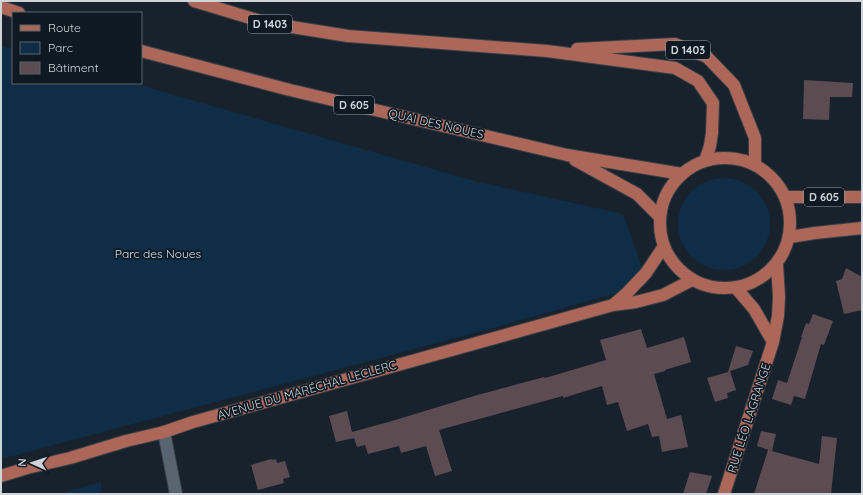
<svg xmlns="http://www.w3.org/2000/svg" width="863" height="495" viewBox="0 0 863 495" font-family="Quicksand,sans-serif">
  <style>
    .green { fill: #0f2d46 }
    .building { fill: #5c4c51 }
    .lines { fill: none; stroke-linecap: round; stroke-linejoin: round }
    .minor-casing { stroke: #383f47; stroke-width: 14 }
    .major-casing { stroke: #383f47; stroke-width: 14 }
    .minor { stroke: #586570; stroke-width: 12 }
    .major { stroke: #ac6759; stroke-width: 12 }
    .labels { text-anchor: middle; stroke-width: 3.5; stroke-linejoin: round; paint-order: stroke }
    .shield { fill: #0e1922; stroke: #949ca3; stroke-width: 1 }
    .shield-label { font-size: 11px; font-weight: bold; fill: #cdd4da }
    .street-label { font-size: 12px; fill: #cdd4da; stroke: #0e1922 }
    .park-label { font-size: 12px; fill: #cfe4f8; stroke: #0e1922 }
  </style>
  <rect width="100%" height="100%" fill="#18222c"/>
  <path class="green" d="M1,46L13,49V83H132L478,182L623,214L648,284L486,330L1,459Z
    M678 224a46 46 0 1 1 92 0a46 46 0 1 1-92 0Z
    M101,482V494H58Z"/>
  <path class="building" d="M804,80L853,83L852,97H830L829,120L803,119Z
    M846,268L862,277V310L844,314L836,281L842,279Z
    M813,314L833,321L824,345L821,344L805,399L794,396L791,405L772,399L778,380L787,383L802,337H801L806,323L809,324Z
    M641,329L647,348L684,337L691,362L665,370V371L654,374L667,419L681,415L688,447L662,452L659,436L652,437L648,424L627,431L618,402L607,405L602,386L563,398V396L439,430L452,471L435,476L426,446L401,453L399,446L368,454L365,445L357,447L354,438L336,442L329,416L347,411L352,432L392,421L474,396L544,377L545,378L606,360L600,340Z
    M736,346L753,351L748,365L730,371L736,390L727,393L728,398L715,402L707,378L728,372Z
    M761,431L776,434L772,451L757,446Z
    M822,436L837,438L831,494H754L768,450L819,464Z
    M271,459L272,460L276,459L277,463L285,461L290,477L283,479L284,483L258,490L251,465Z
    M690,472L712,476L706,494H683Z"/>
  <g class="lines">
    <g class="minor-casing">
      <path id="minor" d="M164,432L176,494"/>
    </g>
    <g class="major-casing">
      <path id="major" d="M194,1L267,23L348,36L547,51L675,68L698,81L713,103L712,133L710,146L705,161
        M1,7L19,13
        M577,49L675,44L707,57L734,85L755,138V164
        M141,51L290,90L567,155L682,174
        M660 223a65 65 0 1 1 130 0a65 65 0 1 1-130 0Z
        M575,160L637,194L660,217
        M785,197H862
        M790,237L815,233L862,228
        M736,288L754,309L773,342
        M613,305L627,293L646,273L664,246
        M1,476L27,468L70,458L126,441L164,432L193,422L613,305L636,302L663,295L692,280
        M724,494L773,342L778,316L779,297L777,264"/>
    </g>
    <use href="#minor" class="minor"/>
    <use href="#major" class="major"/>
  </g>
  <g class="labels">
    <g class="shield">
      <rect x="248" y="15" width="44" height="18" rx="3"/>
      <rect x="666" y="41" width="44" height="18" rx="3"/>
      <rect x="334" y="96" width="40" height="18" rx="3"/>
      <rect x="804" y="188" width="40" height="18" rx="3"/>
    </g>
    <g class="shield-label">
      <text x="270" y="28">D 1403</text>
      <text x="688" y="54">D 1403</text>
      <text x="354" y="109">D 605</text>
      <text x="824" y="201">D 605</text>
    </g>
    <g class="street-label">
      <text transform="translate(436 124) rotate(13)" y="4">QUAI DES NOUES</text>
      <text transform="translate(307 390) rotate(-16)" y="4">AVENUE DU MARÉCHAL LECLERC</text>
      <text transform="translate(749 418) rotate(-72)" y="4">RUE LÉO LAGRANGE</text>
    </g>
    <g class="park-label">
      <text x="158" y="258">Parc des Noues</text>
    </g>
  </g>
  <rect width="863" height="495" fill="none" stroke="#cdd4da" stroke-width="4"/>
  <rect x="12" y="12" width="130" height="72" fill="#0e1922" stroke="#5a646c"/>
  <rect x="20" y="25" width="20" height="6" fill="#ac6759" stroke="#5a646c"/>
  <text x="48" y="32" font-size="12" fill="#cdd4da">Route</text>
  <rect x="20" y="42" width="20" height="12" fill="#0f2d46" stroke="#5a646c"/>
  <text x="48" y="52" font-size="12" fill="#cdd4da">Parc</text>
  <rect x="20" y="62" width="20" height="12" fill="#5c4c51" stroke="#5a646c"/>
  <text x="48" y="72" font-size="12" fill="#cdd4da">Bâtiment</text>
  <g transform="translate(32 463) rotate(273)" stroke="#0e1922" stroke-width="3" paint-order="stroke">
  <path d="M0-3L7 15L0 10L-7 15Z" fill="#cdd4da"/>
  <text y="-6" font-size="11" font-weight="bold" text-anchor="middle" fill="#cdd4da">N</text>
  </g>
</svg>
